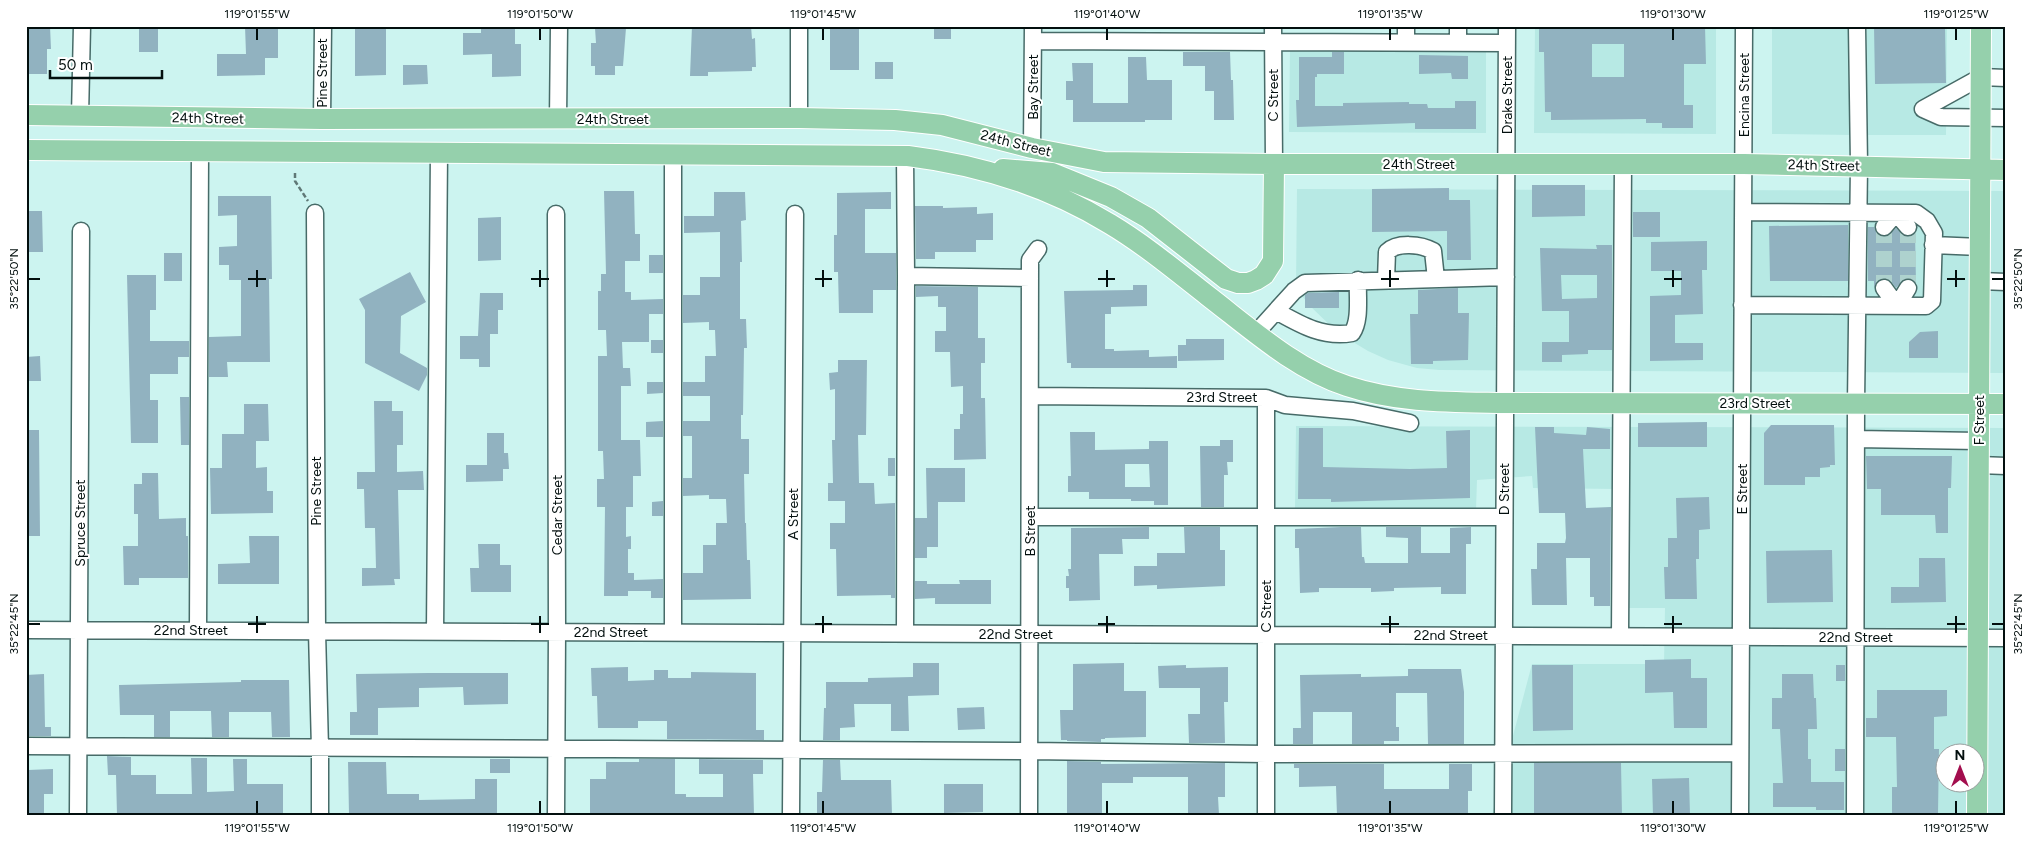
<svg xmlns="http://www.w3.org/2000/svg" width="2032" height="841" viewBox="0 0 2032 841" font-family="Figtree,sans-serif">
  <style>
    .built { fill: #b7e9e4; fill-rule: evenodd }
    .building { fill: #91b2c0; fill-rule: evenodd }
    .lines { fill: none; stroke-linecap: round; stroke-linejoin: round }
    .minor-tunnel { stroke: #aed2ce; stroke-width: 16; stroke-dasharray: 16 8; stroke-linecap: butt }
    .minor-casing { stroke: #476b68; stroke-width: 19 }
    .major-casing { stroke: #fff; stroke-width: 22 }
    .path { stroke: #5f7876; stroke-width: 2.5; stroke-dasharray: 5 2.5; stroke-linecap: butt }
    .minor { stroke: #fff; stroke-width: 16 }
    .major { stroke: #95d0ac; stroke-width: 20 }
    .ticks { fill: none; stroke: #030f0e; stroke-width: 2 }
    .labels { text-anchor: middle; stroke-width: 4; stroke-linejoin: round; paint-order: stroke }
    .street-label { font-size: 14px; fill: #030f0e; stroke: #fff }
    .neatline { fill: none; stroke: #030f0e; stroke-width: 2 }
    .ticks-label { font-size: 12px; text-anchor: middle; fill: #030f0e }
  </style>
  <rect width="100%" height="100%" fill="#ccf4f0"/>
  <path class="built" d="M1535,26H1716V134L1534,133Z
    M1772,26H1853L1852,135L1772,134Z
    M1867,26H1947L1946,135H1866Z
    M1290,49H1486V133L1289,132Z
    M1297,189L2006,191V373L1439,370L1417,368L1388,360L1368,351L1338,333L1309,305L1296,288Z
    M1296,426L2006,428V815H1492L1532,664H1664L1665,608H1629L1616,489L1533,488L1532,476L1477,480L1476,510L1295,509ZM1944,754H1974V784H1944Z"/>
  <path class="building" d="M26,26H50L51,49H47V74H26Z
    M139,26H158V52H139Z
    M245,26H278V58H265V75L217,76V54H246Z
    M481,26H515V44H521V76L492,77V54L463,55V33H481Z
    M692,26H751L752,39L755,38L756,67H752V71L708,72V76H690Z
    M830,26H859V70H830Z
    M934,26H951V39H934Z
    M1539,26H1705L1706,64H1684V105H1693V128H1662V123H1646V119L1551,120V112H1545L1544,52H1539ZM1592,44H1624V77H1592Z
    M1874,26H1945L1946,83L1875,84Z
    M595,28H626L623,66H615V75H595V66H591V43H596Z
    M355,29H386V75L355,76Z
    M1183,52H1230L1231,80H1233L1234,120H1214V91H1205V66H1183Z
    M1332,52H1344V74H1317V77H1315V106H1343V103L1409,102V104H1427L1428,108H1455V101H1476V129H1415V123L1297,127L1296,100H1299V57H1332Z
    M1419,55L1468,56V79H1452L1451,73L1419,74Z
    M1128,57H1146L1147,80H1172V120H1145V122H1073V100H1066V81H1073L1072,63H1093V103H1128Z
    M875,62H893V79H875Z
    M403,65H427L428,84L403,85Z
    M1532,185H1585V216L1532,217Z
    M1449,188V200H1470L1471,260H1447V231L1372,232V189Z
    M604,191H634L635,234H640V261H625V292H631V300L663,299V314H649V342H622L623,368H630L631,386H621V440H640L641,476H633V507H626V537L631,536V549H628V573H634V580L663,579V598H651V591H628V596H604L605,507H597V479H604L603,451H598V356H607L606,330H598V291H601V274H606Z
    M714,192H745L746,220L741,221L742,262H740V319H746L747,348H744L743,415H741V439H749V474H744L745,523H746L747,560H750L751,599L683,600V573H703V545H716V523H727L726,499H709V495L683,496V478H692V436H683V421H710V396H683V382H705V356H716L715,330H709V322L683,323V295H700V277H720V232L684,233V216H714Z
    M891,192V209H865V253H896V290H873V313H839L838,272H834V235H837V193Z
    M218,196H271L272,279H269L270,362H227L228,377H209V337L241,336V280H229V265H219V247L237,246V215L218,216Z
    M915,206H943V208L977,207V214L993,213V240H976V252H935V259H916Z
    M26,211H42L43,252H26Z
    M1633,212H1660V237H1633Z
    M501,217V260L478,261V218Z
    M1848,225V281H1770L1769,226Z
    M1868,227H1874L1877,234L1883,237L1888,236L1896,228L1905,237H1910L1915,233L1916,282L1909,278L1904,279L1896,288L1889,279L1883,278L1878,280L1874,288V281H1868Z
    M1707,241V270H1702L1703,314L1675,315V343H1703V360L1650,361V296L1681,295V271H1651V242Z
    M1596,245H1612V350H1588V354L1562,355V362H1542V342H1569V311H1542L1540,248L1597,249ZM1561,275H1597V298L1562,299Z
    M164,253H182V281H164Z
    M649,255H663V273H649Z
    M410,272L426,302L401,316L400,353L427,368V375L419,391L365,363V310L359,299Z
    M127,275H156V310H150V341H189V357H178V374H150V400H158V443H131Z
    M1133,285H1147V306L1111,307V314H1105V349H1114V351L1149,350V357L1177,356V368H1071V363H1067L1064,291L1133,290Z
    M916,286L978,287V338H985V363H981V398H985L986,459L954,460V429H960V414H963V386L951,387L950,352H935V331H946V307H938V296L916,297Z
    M1458,288V313H1469L1468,360L1433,361V364H1411L1410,314H1418V290Z
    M1339,292V308H1305V295L1308,293Z
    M480,293H503V310H498V334H490V367H479V359H460V336H478Z
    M1938,331V358H1909V342L1920,332Z
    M1186,339H1224V360L1178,361V345H1186Z
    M651,340H663V353H651Z
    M40,356L41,381H26V357Z
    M838,360H867L866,435H858L859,483H874L875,504L895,503V598H891V595L837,596L836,549H830V523H845V501H828V483H833L832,440H835V389L830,390L829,373L838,372Z
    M647,382H663V393L647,394Z
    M180,397H189V445H181Z
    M374,401H392V411H403V445H397V472L423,471L424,490H398L400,579H394L395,585L362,586V568H376L375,528H365L364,489H357V472H375Z
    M244,404H268L269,441H256V468L267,467V491H273V513L211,514L210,468H222V434H244Z
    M663,421V437H646V422Z
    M1707,422V447H1638V423Z
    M1771,425H1834L1835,465H1830V467L1820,468V477H1805V485H1764V433Z
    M1535,427H1554V433L1586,435L1587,427L1610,429V449H1583L1586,508L1611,507L1610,606H1594V597H1590V558H1566L1567,605H1532L1531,569H1537V543H1565L1566,538L1565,513H1539Z
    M1299,428H1323V467L1410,469L1447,468L1446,431L1470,430V498L1331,502V499H1298Z
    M26,430H39L40,536H26Z
    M1070,432H1095V450L1149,449V441H1168V505H1154V501H1131V499H1089V492H1068V476H1071ZM1125,464H1149L1150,487H1125Z
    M487,433H504V453H508L509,469H503V481L466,482V465H487Z
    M1220,440H1233V462H1227L1228,475H1224V507H1201L1200,446H1220Z
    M1866,456H1952L1951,488H1948V533H1936L1935,515H1881V489H1867Z
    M888,458H895V476H888Z
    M926,468H965V502H938V547H927V531V558H915V518H927Z
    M142,473H158L159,519L186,518V536H188V578H139V585H124L123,546H138V514H134V484H142Z
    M1709,497L1710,529L1699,530V559H1696L1697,599H1665L1664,567H1668V538H1677L1676,498Z
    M663,501V516H652V502Z
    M1149,527V539H1122L1123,554H1099L1100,600L1069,601V588H1066V576H1069L1068,569H1071V528Z
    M1184,527H1220V550H1225V586L1157,589V585L1134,586V566H1157V553H1185Z
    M1341,527H1361L1362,557H1364L1365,563H1408V538L1386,537V527H1421V553H1450V528L1471,527V544H1466V594H1441V587L1394,588V591L1371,592V588H1319V592L1300,593L1299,548H1295V529Z
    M249,536H279V584H218V564L250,563Z
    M478,544H500V565H511V592H471L470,568H479Z
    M1832,550L1833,602L1767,603L1766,551Z
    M1919,558H1945L1946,602L1891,603V587H1919Z
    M959,580H991V604H935V598L915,599V581H927V584H960Z
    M1691,659V678H1707V728H1674L1673,692L1645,693V660Z
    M913,663H939V695L908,696L909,731H891V704H854L855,727L840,728V740H823L824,708H826V682H868V678L913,677Z
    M1124,663V691H1146V737L1105,738V739H1101V742L1067,741V740H1061L1060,710H1073V664Z
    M1186,665V668L1228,667V702H1224L1225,743H1189L1188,714H1200V688H1159L1158,666Z
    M1532,665H1573V730L1533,731Z
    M1836,665H1845V681H1836Z
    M628,667V681L654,680V670H668V678H691V672L756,673V730H764V740L667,739V721H638V728H598L597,696H592L591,668Z
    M1408,669H1461L1464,692V744H1428L1427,693H1396V727H1399V741H1384V744H1352V712H1313V744H1293V728H1301L1300,675L1361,674V677L1408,676Z
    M428,673H508V704L464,705L463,687L419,688V707L378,708V735H350V712H357L356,674Z
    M44,674L45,727H51V736H26V675Z
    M1782,674H1813L1814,698H1816L1817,729H1808V759H1811V782H1844V810H1816V807H1773V783H1783L1780,729H1772V698H1782Z
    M241,680H289L290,737H272L271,712H229V737H212L211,711H170V737H154V715H120L119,685L241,682Z
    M1877,690H1947V716L1934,717V749H1939L1938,813L1892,814V787H1897L1896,737H1866V718H1877Z
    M984,707L985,729L958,730L957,708Z
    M1835,749H1845V771H1835Z
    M107,756L131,757V775H156V794H192L191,758H207V792L234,791L233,759H247V784H283V815H117L116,775H108Z
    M490,759H510V773H490Z
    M639,759H675V794H686V797H723V774H699V759L763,760V774H753L754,815H590V779H606V762H639Z
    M823,760H840L841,780H891L892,815H817V792H822Z
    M1067,761L1101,762V764L1225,763V797H1218L1219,815H1188V777H1133V783H1102V815H1067Z
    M348,762H386L387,794H419V800L475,799V779H497V815H349Z
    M1534,763H1621L1622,815H1534Z
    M1294,764H1384V789H1449V764H1472V791H1468V815H1337L1336,786L1299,787V768H1294Z
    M53,769V794H44V815H26V775H28V770Z
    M1689,778L1690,815H1653L1652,779Z
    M944,784H983V812L944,813Z"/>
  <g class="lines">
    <path class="minor-tunnel" d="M1884,227V288
      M1908,227V288"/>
    <g class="minor-casing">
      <path id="minor" d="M799,26V118
        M1273,26L1274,164
        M1406,26V42
        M1033,41L1507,43
        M1458,43V26
        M1923,109L1981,77L2006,78
        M1923,109L1941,117L2006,118
        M80,116L82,26
        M322,119L323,26
        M558,119L559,26
        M1032,148L1033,26
        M673,154V632
        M905,156L906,276L905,633
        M315,213L317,631L320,749V815
        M1896,213L1908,227
        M556,214L557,632L556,815
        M1884,227L1896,213
        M1933,245L1980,247
        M906,276L1030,278
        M1386,280L1387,252C1397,242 1421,244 1433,251L1436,279
        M1980,281L2006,282
        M1884,288L1897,306
        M1742,305L1926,306L1932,301L1934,233L1927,221L1916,213L1743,212
        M1897,306L1908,288
        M1276,311C1301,325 1323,338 1352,333C1361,320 1357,296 1358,280
        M1256,333L1294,291L1305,283L1506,277
        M1031,396L1266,398L1285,405L1353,411L1410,423
        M1856,439L1979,441
        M1979,465L2006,466
        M1030,517H1504
        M26,630L2006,638
        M198,630L200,151
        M435,631L439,152
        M1620,636L1623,164
        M26,746L1029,751L1266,754L1740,753
        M78,815L81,231
        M791,815L795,214
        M1029,815L1030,260L1038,249
        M1266,815V398
        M1503,815L1507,26
        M1740,815L1744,26
        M1855,815L1856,403L1859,165L1857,26"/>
    </g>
    <g class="major-casing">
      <path id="major" d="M26,115L322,119L799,118L895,120L942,125L1032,148L1104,162L1274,164H1744L2006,170
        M26,150L908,156C980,165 1048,186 1110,224C1145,245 1176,271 1208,296C1251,329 1295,369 1347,386C1398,403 1451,402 1504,403L2006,404
        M1003,169L1052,173L1111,197L1148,218L1226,279L1238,283H1248L1256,280L1264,275L1273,261L1274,164
        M1977,815L1981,26"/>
    </g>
    <path class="path" d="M295,173V181L308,201"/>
    <use href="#minor" class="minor"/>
    <use href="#major" class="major"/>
  </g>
  <path class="ticks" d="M257,28V40M540,28V40M823,28V40M1107,28V40M1390,28V40M1673,28V40M1956,28V40M257,270V287M540,270V287M823,270V287M1107,270V287M1390,270V287M1673,270V287M1956,270V287M28,279H40M248,279H266M531,279H549M815,279H832M1098,279H1115M1381,279H1399M1664,279H1682M1947,279H1965M1992,279H2004M257,616V633M540,616V633M823,616V633M1107,616V633M1390,616V633M1673,616V633M1956,616V633M28,624H40M248,624H266M531,624H549M815,624H832M1098,624H1115M1381,624H1399M1664,624H1682M1947,624H1965M1992,624H2004M257,801V814M540,801V814M823,801V814M1107,801V814M1390,801V814M1673,801V814M1956,801V814"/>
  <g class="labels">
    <g class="street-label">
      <text transform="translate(322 73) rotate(-90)" y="5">Pine Street</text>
      <text transform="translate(1033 87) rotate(-90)" y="5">Bay Street</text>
      <text transform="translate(1273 95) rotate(-90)" y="5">C Street</text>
      <text transform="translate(1507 95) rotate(-90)" y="5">Drake Street</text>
      <text transform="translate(1744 95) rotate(-90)" y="5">Encina Street</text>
      <text transform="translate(208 118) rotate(1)" y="5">24th Street</text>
      <text x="613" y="124">24th Street</text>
      <text transform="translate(1016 143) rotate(14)" y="5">24th Street</text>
      <text x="1419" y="169">24th Street</text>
      <text transform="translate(1824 165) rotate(1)" y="5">24th Street</text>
      <text x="1222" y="402">23rd Street</text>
      <text x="1755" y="408">23rd Street</text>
      <text transform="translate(1979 420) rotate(-90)" y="5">F Street</text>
      <text transform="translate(1504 489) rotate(-90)" y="5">D Street</text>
      <text transform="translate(1742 489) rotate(-90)" y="5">E Street</text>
      <text transform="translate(316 491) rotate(-90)" y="5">Pine Street</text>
      <text transform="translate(793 514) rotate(-90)" y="5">A Street</text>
      <text transform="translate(557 515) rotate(-90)" y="5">Cedar Street</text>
      <text transform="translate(80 523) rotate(-90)" y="5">Spruce Street</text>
      <text transform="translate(1030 531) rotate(-90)" y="5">B Street</text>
      <text transform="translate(1266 606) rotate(-90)" y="5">C Street</text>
      <text x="191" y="635">22nd Street</text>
      <text x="611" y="637">22nd Street</text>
      <text x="1016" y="639">22nd Street</text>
      <text x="1451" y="640">22nd Street</text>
      <text x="1856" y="642">22nd Street</text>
    </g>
  </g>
  <rect width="2032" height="841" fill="none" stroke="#ffffff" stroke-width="55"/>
  <g transform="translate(1960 768)"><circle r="24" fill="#ffffff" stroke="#9a9f9f"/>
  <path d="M0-4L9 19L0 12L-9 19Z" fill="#a30e4e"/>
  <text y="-8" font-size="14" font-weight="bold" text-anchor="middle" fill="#030f0e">N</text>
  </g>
  <path d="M50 70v8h112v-8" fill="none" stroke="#030f0e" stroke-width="2.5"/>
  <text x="58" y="70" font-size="15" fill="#030f0e" stroke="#ffffff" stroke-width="4" paint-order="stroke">50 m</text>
  <rect x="28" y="28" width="1976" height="786" class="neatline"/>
  <g class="ticks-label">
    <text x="257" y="18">119°01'55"W</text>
    <text x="540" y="18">119°01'50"W</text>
    <text x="823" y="18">119°01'45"W</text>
    <text x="1107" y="18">119°01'40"W</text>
    <text x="1390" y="18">119°01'35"W</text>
    <text x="1673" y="18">119°01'30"W</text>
    <text x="1956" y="18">119°01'25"W</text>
    <text transform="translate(14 279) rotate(-90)" y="4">35°22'50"N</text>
    <text transform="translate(2018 279) rotate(-90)" y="4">35°22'50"N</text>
    <text transform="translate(14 624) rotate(-90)" y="4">35°22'45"N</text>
    <text transform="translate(2018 624) rotate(-90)" y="4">35°22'45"N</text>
    <text x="257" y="832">119°01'55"W</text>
    <text x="540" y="832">119°01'50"W</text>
    <text x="823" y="832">119°01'45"W</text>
    <text x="1107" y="832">119°01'40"W</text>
    <text x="1390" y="832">119°01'35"W</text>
    <text x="1673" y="832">119°01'30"W</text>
    <text x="1956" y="832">119°01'25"W</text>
  </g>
</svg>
